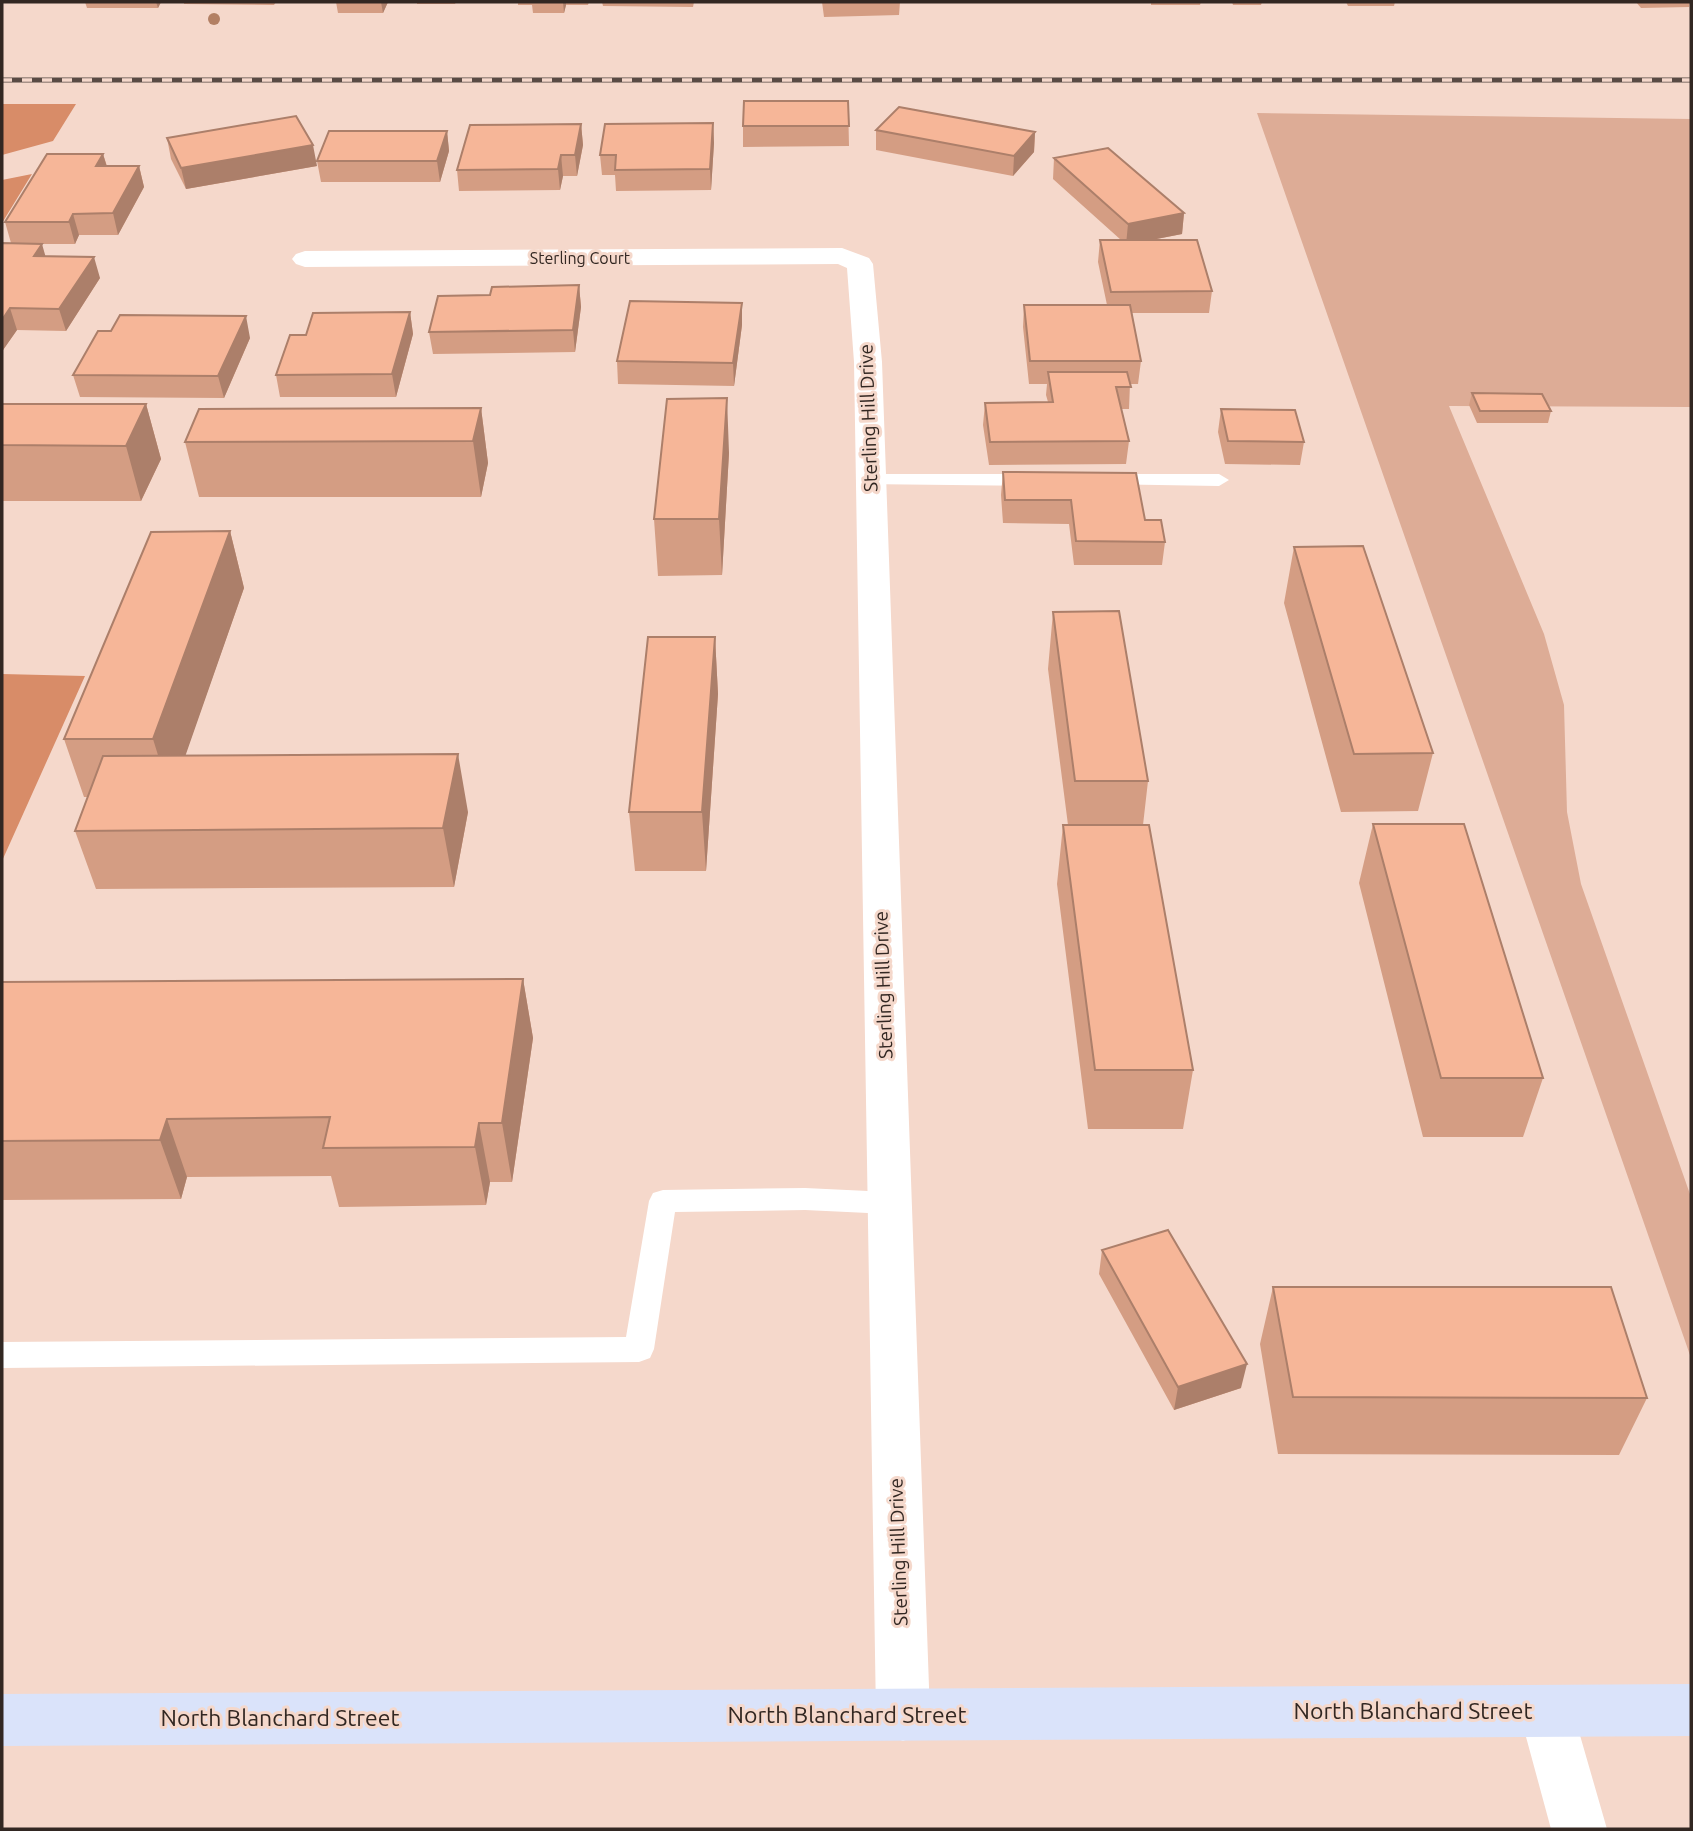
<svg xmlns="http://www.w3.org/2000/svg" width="1693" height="1831" viewBox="0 0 1693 1831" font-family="Ubuntu,sans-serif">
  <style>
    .green { fill: #ddac96 }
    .forest { fill: #d88c68 }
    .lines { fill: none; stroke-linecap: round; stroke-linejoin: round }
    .lane { fill: #fff; fill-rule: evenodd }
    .street { fill: #fff; fill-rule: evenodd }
    .secondary { fill: #dae3fa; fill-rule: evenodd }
    .rail-casing { stroke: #594a44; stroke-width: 5 }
    .rail { stroke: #f5d8cb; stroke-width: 3.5; stroke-dasharray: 10; stroke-linecap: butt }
    .tree { fill: #b38064 }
    .wall { fill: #d49d83 }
    .shaded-wall { fill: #ac7f6a }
    .building { fill: #f6b698; stroke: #ac7f6a; stroke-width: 2 }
    .labels { text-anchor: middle; stroke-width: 6; stroke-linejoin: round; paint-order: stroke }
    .far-street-label { font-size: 16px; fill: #322722; stroke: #f5d8cb }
    .street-label { font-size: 19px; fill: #322722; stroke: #f5d8cb }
    .near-street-label { font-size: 23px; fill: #322722; stroke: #f5d8cb }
  </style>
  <rect width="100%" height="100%" fill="#f5d8cb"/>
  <path class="green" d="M1257,113L1691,119V407L1449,406L1544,634L1564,705L1567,812L1581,884L1691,1197V1358Z"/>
  <path class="forest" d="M2,104H76L53,141L2,155Z
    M32,174L2,223V180Z
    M2,674L85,676L2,861Z"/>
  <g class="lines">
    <path class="lane" d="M869,474H1037L1047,480L1037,486L862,484L859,480Z
      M1105,474H1219L1229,480L1219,486L1098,484L1095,480Z
      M805,1188L889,1192L899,1195L903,1203L899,1211L889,1214L805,1210L675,1212L654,1349L650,1358L639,1362L2,1368V1342L626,1337L649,1201L653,1193L663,1190Z"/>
    <path class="street" d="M842,248L869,258L873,264L882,362L930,1715L922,1734L903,1741L884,1734L876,1715L854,362L847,268L838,264L305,267L296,264L292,259L296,254L305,251Z
      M1546,1685L1565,1693L1573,1711L1607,1829H1551L1519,1711L1527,1693Z"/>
    <path class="secondary" d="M1691,1684V1736L2,1746V1694Z"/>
    <g class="rail-casing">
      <path id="rail" d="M2,80H1691"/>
    </g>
    <use href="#rail" class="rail"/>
  </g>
  <circle class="tree" cx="214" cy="19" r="6"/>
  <path class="wall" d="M85,2H161L158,8H87Z
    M184,2H276L274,5L184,4Z
    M336,2H388L383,13H338Z
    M417,2H456L455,4H417Z
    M518,2H589L588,5H566L564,13H533L532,5H518Z
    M602,2H694L693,7L603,6Z
    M822,2H900L899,15L824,17Z
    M1151,2H1201L1200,5H1151Z
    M1232,2H1262L1261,5H1233Z
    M1346,2H1395L1394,6H1348Z
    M1636,2H1690L1689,7L1641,8Z
    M848,101L849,146L743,147V126Z
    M713,123L714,143L711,190L616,191L615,175H602L600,155Z
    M581,124L583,145L577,176H563L560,190L459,191L457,170Z
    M876,130L1035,132L1034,152L1013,176L876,150Z
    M447,131L449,151L440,182H321L317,161Z
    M167,138L317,166L186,189L171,159Z
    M103,154L107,166H139L144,187L118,235H79L75,244H31L45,256L100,278L66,331L17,330L3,350H2V243H11L5,222Z
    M1054,158L1184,213L1182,234L1151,240L1212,291L1209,313H1132L1141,361L1138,384H1130L1129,409H1121L1129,441L1126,464L989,465L983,425L985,403L1048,402L1046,395L1047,384H1029L1023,327L1024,305H1107L1098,262L1100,240H1121L1053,179Z
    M579,285L581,307L575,352L433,354L429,332Z
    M410,312L413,334L396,397H280L276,375L306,335Z
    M742,325L734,386L618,384L617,361Z
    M250,338L224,398L80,397L73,375Z
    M1472,393L1551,411L1548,423H1477L1469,405Z
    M2,404H146L161,459L141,501H2Z
    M481,408L488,463L481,497H199L185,442Z
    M1221,409L1304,442L1300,465L1225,464L1218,432Z
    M729,453L722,575L658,576L654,519Z
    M1003,472L1145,520L1165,542L1162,565H1074L1069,524L1003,523L1001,495Z
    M230,531L244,588L185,755L468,812L454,887L96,889L75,831L88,797H84L64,739Z
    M1294,547L1433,753L1418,811L1341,812L1284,603Z
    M1053,612L1148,781L1143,825L1193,1070L1183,1129H1088L1057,884L1063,825H1068L1048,669Z
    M715,637L718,694L706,871H635L629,812Z
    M1373,824L1543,1078L1523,1137H1423L1359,883Z
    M523,979L533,1038L512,1182H490L486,1205L339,1207L331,1176L187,1177L181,1199L2,1200V982Z
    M1102,1250L1241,1388L1174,1410L1099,1274Z
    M1273,1287L1647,1398L1619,1455L1278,1454L1260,1344Z"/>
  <path class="shaded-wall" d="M156,2H161L158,8Z
    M381,2H388L383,13Z
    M563,2H566V5L564,13Z
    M713,123L714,143L711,190L710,169Z
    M581,124L583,145L577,176L575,155Z
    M447,131L449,151L440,182L437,161Z
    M1035,132L1034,152L1013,176L1014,156Z
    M313,145L317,166L186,189L181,168Z
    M103,154L109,174L96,166Z
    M561,155L563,176L560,190L558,169Z
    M139,166L144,187L118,235L113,213Z
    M1184,213L1182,234L1126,245L1128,224Z
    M73,214L79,235L75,244L69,222Z
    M42,244L48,265L34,256Z
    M94,257L100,278L66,331L59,309Z
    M579,285L581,307L575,352L573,330Z
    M742,303V325L734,386L733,363Z
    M10,308L17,330L3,350L2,346V320Z
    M410,312L413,334L396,397L392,374Z
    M246,316L250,338L224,398L218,376Z
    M727,398L729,453L722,575L719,519Z
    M146,404L161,459L141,501L126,446Z
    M481,408L488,463L481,497L473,441Z
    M230,531L244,588L171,797L153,739Z
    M715,637L718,694L706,871L702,812Z
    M458,754L468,812L454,887L443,828Z
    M523,979L533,1038L512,1182L502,1123Z
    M167,1119L187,1177L181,1199L160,1140Z
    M479,1123L490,1182L486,1205L475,1147Z
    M1247,1364L1241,1388L1174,1410L1178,1387Z"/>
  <path class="building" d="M744,101H848L849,126H743Z
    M899,107L1035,132L1014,156L876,130Z
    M296,116L313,145L181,168L167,138Z
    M713,123L710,169L615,170L616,155H600L605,124Z
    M581,124L575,155H561L558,169L457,170L470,125Z
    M329,131H447L437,161H317Z
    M1108,148L1184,213L1128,224L1054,158Z
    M47,154H103L96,166H139L113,213L73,214L69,222H5Z
    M1100,240H1197L1212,291L1111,292Z
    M2,243L42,244L34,256L94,257L59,309L10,308L2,320Z
    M579,285L573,330L429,332L438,296L490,295L492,287Z
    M630,301L742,303L733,363L617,361Z
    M1024,305H1130L1141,361H1030Z
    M410,312L392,374L276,375L290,335H306L313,313Z
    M120,315L246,316L218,376L73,375L98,331H111Z
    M1048,372H1127L1131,387H1116L1129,441L990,442L985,403L1053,402Z
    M1472,393L1542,394L1551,411H1480Z
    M727,398L719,519H654L667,399Z
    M2,404H146L126,446L2,445Z
    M481,408L473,441L185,442L199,409Z
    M1221,409L1295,410L1304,442L1228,441Z
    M1003,472L1136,473L1145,520H1161L1165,542L1076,541L1071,500H1005Z
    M230,531L153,739H64L151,532Z
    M1363,546L1433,753L1354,754L1294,547Z
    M1119,611L1148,781H1075L1053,612Z
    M648,637H715L702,812H629Z
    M458,754L443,828L75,831L103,756Z
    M1373,824H1464L1543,1078H1441Z
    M1063,825H1149L1193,1070H1095Z
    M523,979L502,1123H479L475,1147L323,1148L330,1117L167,1119L160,1140L2,1141V982Z
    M1168,1230L1247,1364L1178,1387L1102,1250Z
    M1273,1287H1611L1647,1398L1293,1397Z"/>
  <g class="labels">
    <g class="far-street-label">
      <text x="580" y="264">Sterling Court</text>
    </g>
    <g class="street-label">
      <text transform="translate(868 418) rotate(-92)" y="7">Sterling Hill Drive</text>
      <text transform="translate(883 985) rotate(-92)" y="7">Sterling Hill Drive</text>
      <text transform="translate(898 1552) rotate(-92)" y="7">Sterling Hill Drive</text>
    </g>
    <g class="near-street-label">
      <text x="1413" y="1719">North Blanchard Street</text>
      <text x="847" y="1723">North Blanchard Street</text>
      <text x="280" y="1726">North Blanchard Street</text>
    </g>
  </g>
  <rect width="1693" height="1831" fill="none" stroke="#322722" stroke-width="7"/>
</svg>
